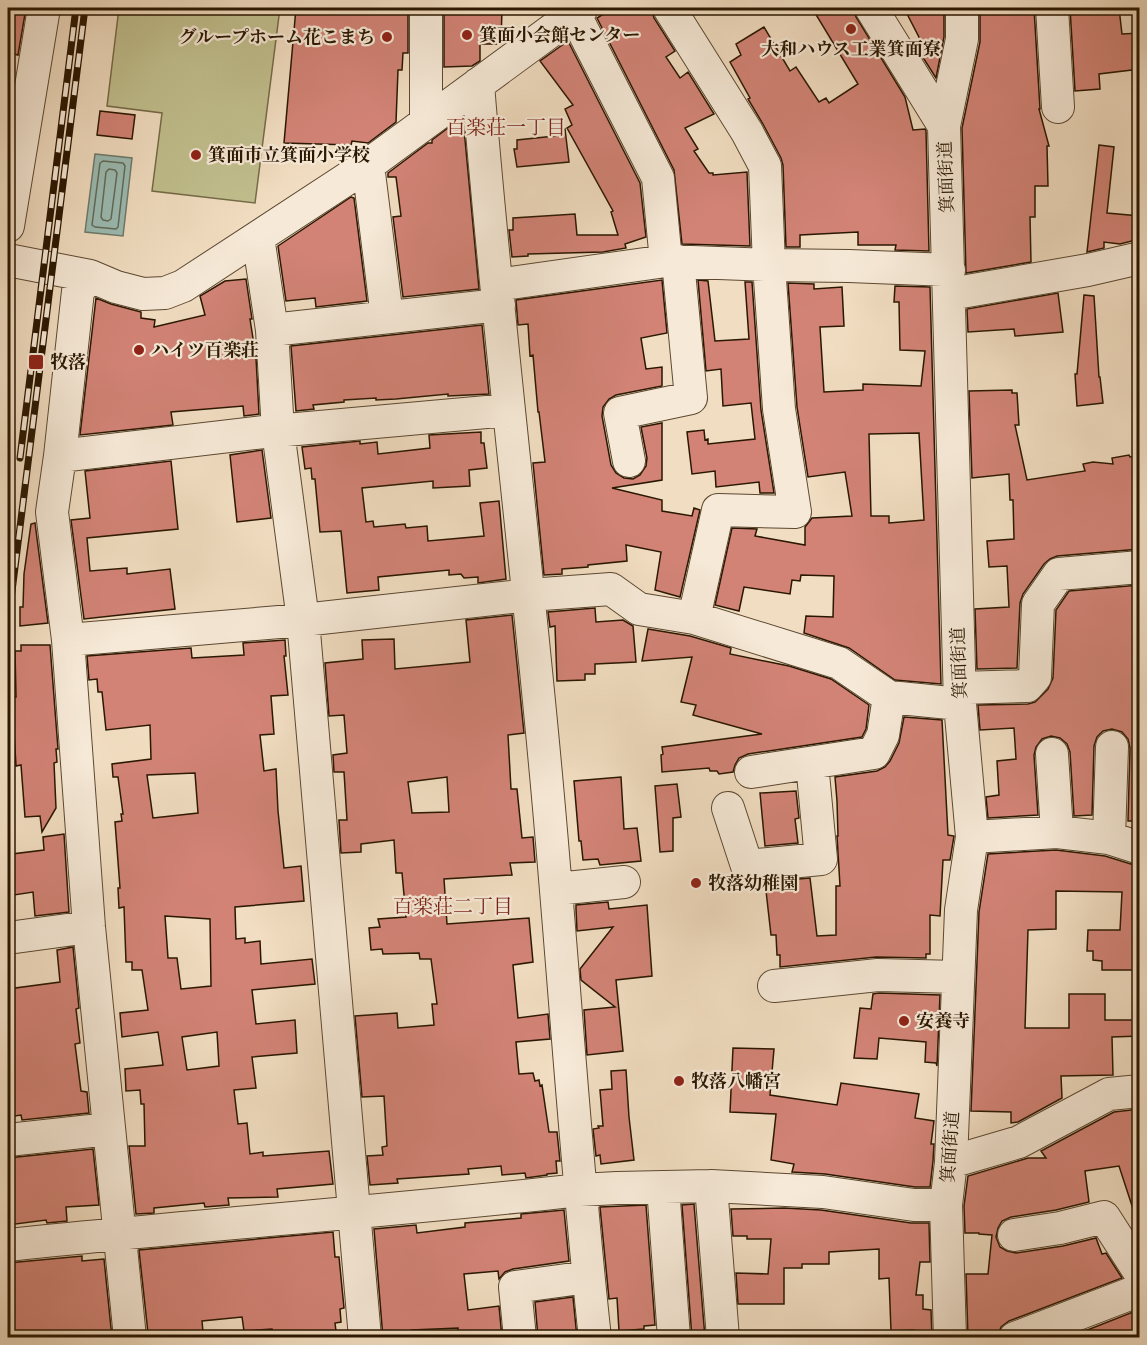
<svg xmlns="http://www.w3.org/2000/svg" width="1147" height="1345" viewBox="0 0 1147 1345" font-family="'Old Standard TT','Noto Serif JP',serif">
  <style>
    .green { fill: #c1bf8e; stroke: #766b48; stroke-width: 1.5 }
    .water { fill: #9bbcb3; stroke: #6e7a6c; stroke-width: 1.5 }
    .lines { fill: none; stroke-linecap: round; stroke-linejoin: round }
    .shore { stroke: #626a5a; stroke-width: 1.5 }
    .building { fill: #d28376; stroke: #2a1701; stroke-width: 1.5; fill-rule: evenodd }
    .minor-casing { stroke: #5c4831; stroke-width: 34 }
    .minor { stroke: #f6e9d7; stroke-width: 32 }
    .rail-casing { stroke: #2a1701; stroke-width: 7 }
    .rail { stroke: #f6e9d7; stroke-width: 4.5; stroke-dasharray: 14; stroke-linecap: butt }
    .poi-dot { fill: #8f2418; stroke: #f6e9d7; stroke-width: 2 }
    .labels { text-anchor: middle; stroke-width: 4.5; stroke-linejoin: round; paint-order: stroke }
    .poi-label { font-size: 18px; font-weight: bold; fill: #2a1701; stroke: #f6e9d7; text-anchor: start }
    .street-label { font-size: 18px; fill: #2a1701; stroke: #f6e9d7 }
    .neighbourhood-label { font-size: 20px; fill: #7a1f14; stroke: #f6e9d7 }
  </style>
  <rect width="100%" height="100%" fill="#f1ddc1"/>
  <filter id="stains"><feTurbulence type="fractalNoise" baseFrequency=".00333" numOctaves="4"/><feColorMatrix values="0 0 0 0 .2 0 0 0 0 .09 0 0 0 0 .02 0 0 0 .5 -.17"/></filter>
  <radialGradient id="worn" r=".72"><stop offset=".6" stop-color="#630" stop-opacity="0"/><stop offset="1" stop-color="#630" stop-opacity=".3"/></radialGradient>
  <path class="green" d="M119,8H280L255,203L152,191L162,113L107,106Z"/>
  <path class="water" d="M95,154L132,158L123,236L85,232Z"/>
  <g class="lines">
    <path class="shore" d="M103,161L123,163L125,166L118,227L116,229L95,227L92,225L100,163Z
      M109,169L115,170L117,173L111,219L108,221L103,220L101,217L106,172Z"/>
  </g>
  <path class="building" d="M8,8H26L18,55L8,53Z
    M296,8H408V53H403L402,70H398L396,122L368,143L352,141L351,145L284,143Z
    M444,8H502L501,44H480V61L472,66L444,67Z
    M613,8H651L654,18L675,51L666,57L680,78L688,72L714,114L685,128L698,149L694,151L709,173H713V175L747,172L750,246L682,244L674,170L597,18Z
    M812,8H853L856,17L905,97L913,130L925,129L926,131L929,251L895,250L896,245H858V232L800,235V247H786L783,165L781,158L763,124L748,99L750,98L730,62L741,55L736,44L764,27L790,71L796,67L819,102L826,98L829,103L858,84Z
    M904,8H944V37L936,78L917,48L923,45Z
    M980,8H1034L1040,109H1039L1049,146H1047L1048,186H1035V217H1030L1031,262L966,273L962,128L980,42Z
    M1070,8H1119L1122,34L1140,33V69L1099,74L1100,89L1075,91Z
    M568,41L640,183L646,237L625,244L626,248L603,252L528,254V256L512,257L509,230H513V218L575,214L577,235H618L611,212L613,211L567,128L572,125L565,109L573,105L540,61Z
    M100,111L135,115L132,139L97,135Z
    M448,128H455L456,130L464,129L479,289L403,297L393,217L401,216L396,177H388V173L428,143H432V140Z
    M565,129L569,162L517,167L514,149H517V140L555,136Z
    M1099,145L1114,147L1107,213L1140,216V233H1137L1136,240L1120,244L1104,242V248L1087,252Z
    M351,197L354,198L367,301L316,307L315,298L286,301L278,246Z
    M246,279L252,319H250L256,358L259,414L244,416L243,406L171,412L173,425L80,435L96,298L111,304L141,312V318L155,320L154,327L205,315L200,296L225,281Z
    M662,280L667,333L641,338L646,369L662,367V386L616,395L609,399L603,407L602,416L611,465L616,473L624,478L633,479L640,475L646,466L647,458L641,427L662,423V480L612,488L662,500V511L692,516L694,508L700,510L680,597L655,590L661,552L626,545L627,561L588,565V567L562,569V574L544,575L533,463L545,462L539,412H538L533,355L530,356L528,324L518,325L516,300Z
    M698,280L708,281L715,341L749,339L745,282H752L761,410L774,493H760L759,482L716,487L715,471L692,474L687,432L704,430L705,440L708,439V444L755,439L751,403L723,406L721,369L706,371Z
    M788,283L814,284V289L842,287L844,326L820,327L824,392L863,390V384L921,386L925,351L900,350L899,302H894L895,286L930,287L941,684L895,680L849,648L804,633L806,616L833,617L834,576L801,575L800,581L792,580L790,594L744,587L739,611L715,605L732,528L757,529L755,536L805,545V527L812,518L852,516L845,472L808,477L797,407ZM919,433L924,520L889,523V516H871L869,434Z
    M1058,293L1063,332L1015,336L1014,329L968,332L967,309Z
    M1084,295L1094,296L1099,377H1100L1103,403L1077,406L1075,374H1077Z
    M482,325L489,394L448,396V394L396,399L376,400V398L344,400V402L313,405L314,409L296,411L291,346Z
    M1012,390V393H1017L1019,425H1015L1027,480L1085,471L1083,464L1093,462L1113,464L1112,458L1129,455L1130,457L1140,456V549L1057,556L1050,559L1044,564L1023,594L1020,603L1017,668L977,669L975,609L1009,607L1007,566L989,567L987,541L1014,539L1013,500H1010L1009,474L972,478L969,391Z
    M481,432V443H484L487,468L469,470L470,486L433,488V481L362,488L366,522L373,521L374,527L405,524L406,528L427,526L428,541L484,536L480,503L499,501L506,579L478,583V577L464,578L461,574L449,575V570L378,577L379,590L347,593L341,531L320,532L315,479H312L311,468L305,469L302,447L360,441V444L377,442L378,454L430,448L429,435Z
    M262,450L271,518L237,522L230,455Z
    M171,461L178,529L87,538L90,571L127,568V574L170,569L175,609L84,619L71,520L90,518L85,471Z
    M35,523L48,623L20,626V607H23L24,574L31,524Z
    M1140,585V821H1128L1130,748L1128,739L1122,732L1112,729L1103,731L1097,737L1094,746L1092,815L1074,816L1070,752L1067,744L1060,738L1051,736L1042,739L1036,747L1034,755L1038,815L988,818L986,797L999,795L997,761L1016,759L1014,728L980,730L978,705L1028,704L1035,702L1048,689L1053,678L1056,610L1069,591Z
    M595,608L596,622L623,620L633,626L636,662L595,664V674H585V680L557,681L555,626L550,627L548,612Z
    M512,615L524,733L508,735L511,789H517L522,838L533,837L535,862L510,863L512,875L444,879L447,924L529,918L533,962L513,965L518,1018L548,1014L550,1039L516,1042L519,1074L533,1073L535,1081L539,1080L540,1086L542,1085L549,1132H557L560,1161H556L557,1173L547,1174V1175L526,1178L525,1173L502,1175L501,1166L468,1169L469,1174L397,1179L398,1183L370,1185L367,1156L383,1155L382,1147L387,1146L384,1096L362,1097L355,1016L397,1013L398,1028L434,1025L432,1004H437L431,959H420L419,953L383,954L382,949L371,950L369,928L380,927L378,919L406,917L402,873H396L394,840L361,844V852L341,853L339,820H347L344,772H334L333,755L347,753L344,715L329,716L325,663L363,659L362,640L394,639L395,669L470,662L466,620ZM447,777L449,812L412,813L408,782Z
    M648,629L690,636L731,648L730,654L789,666L831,679L869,705L866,729L862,737L748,754L739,758L735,765L733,772L719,774L717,771H710L709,768L662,772L661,755L663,754L662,747L762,734L693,715L696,705L681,702L692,657L642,661Z
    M285,640L286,656H284L288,695L271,696L274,734L260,735L264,771L276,769L278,811L284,868L301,866L304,901L235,907L236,939L245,938V943L260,941L261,964L312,959L315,984L252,990L256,1024L295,1020L297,1053L252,1057L256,1088L234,1090L238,1124L247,1123L250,1154L263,1152V1156L329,1151L333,1184L277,1189L278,1197L228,1198L229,1205L205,1207L204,1203L154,1208V1213L136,1214L129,1146H145L144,1104H141L140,1090L126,1091L125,1069L163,1065L158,1032L122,1037L120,1013L148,1010L142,970H132V962H126L124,907L119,908L118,888H120L115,822L122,821L121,814H123L118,777H113L112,764L151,759L150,725L106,730L102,692H98L97,679L89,680L87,656L191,648L192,658L244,655L243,643ZM195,773L198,813L153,818L147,775ZM165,916L210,919L211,986L181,989L177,958H168ZM217,1032L219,1066L187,1070L182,1037Z
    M21,645H50L58,749H56L57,762L54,763L56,808L42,832L40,816L25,817L21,765L16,766L12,697H16L15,651H21Z
    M904,717L942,720L948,835L954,836L950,860H943L940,916L930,915V954H926V958L876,957L780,967V955H777L776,935H771L765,882L810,878L817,936L836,935V886H840L837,836H838L837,801L835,777L877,771L885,767L890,761L899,743Z
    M621,777L624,829L637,828L641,861L600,865L598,859L583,860L581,841H579L574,781Z
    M677,784L681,817L673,818V851L660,852L655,786Z
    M796,791L799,818L795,819L798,843L765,846L760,793Z
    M64,834L69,912L35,916L33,892L14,895L12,854L44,850L43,837Z
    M1056,850L1105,856L1134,865H1140V970H1102V961L1093,960V951H1087L1088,930H1120L1122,892L1056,891V929L1028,930L1025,1028H1069V994H1105V1020H1140V1036L1112,1037L1113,1075L1061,1076L1062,1098L1018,1122L1011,1123V1112L971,1111L979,912L988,854Z
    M608,902L609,909L647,905L652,976L616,980L623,1051L587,1055L584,1010L615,1007L581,980L580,969L613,927L577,931L576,909V905Z
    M73,947L79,1008L76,1009L80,1043L75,1044L81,1091L87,1092L89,1113L22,1120L21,1115L8,1117V989L60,982L57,950Z
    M879,993L940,995L937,1066L936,1063L925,1062L926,1042L879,1038L877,1059L854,1058L860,1008L871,1009L873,994Z
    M733,1048L774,1049L770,1095L837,1105L841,1083L919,1094L915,1118L934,1121L931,1144H934L933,1161L930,1187H915L825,1174L792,1172L794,1164L771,1160L776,1114L730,1112Z
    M626,1070L629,1117L634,1160L601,1164L600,1155L596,1156L593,1129L599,1128L598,1126H603L600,1090L612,1089L611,1071Z
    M1140,1109V1218H1136L1119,1166L1085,1171L1089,1202L1056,1210L1011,1217L1002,1221L998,1228L996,1237L1000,1247L1007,1251L1016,1253L1063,1246L1096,1238L1102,1254L1106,1253L1122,1278L1009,1321L1001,1327L997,1338H968L966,1274H988L992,1235L979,1234V1233H965L964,1206L968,1176L1028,1158H1046L1041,1151L1114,1112Z
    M93,1149L99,1205L66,1207L67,1221L47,1223L46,1220L8,1225V1158Z
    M694,1204L705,1338H692L682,1205Z
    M646,1205L655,1325L644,1326V1329L619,1331L617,1298L609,1299L600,1207Z
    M784,1208L821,1210L911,1223H929L930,1262H920L916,1295H923V1309L931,1310L932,1338H917L914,1330L891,1331L889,1278L879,1279V1249L829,1252V1264H802V1268H784V1304H738L736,1273L768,1274L771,1239H747V1236H733L731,1209Z
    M564,1210L569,1261L513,1269L505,1272L499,1279L498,1271L464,1274L468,1310L499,1306L502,1338H458V1328L412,1330L413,1335L383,1338L374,1229L416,1225L417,1233L465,1227V1223L521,1218V1214Z
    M333,1232L335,1257H339L344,1308L340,1309L341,1322L335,1323L336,1331L290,1338H274L272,1329L244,1331L242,1317L202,1321L203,1332L176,1335V1331L148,1333L139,1250Z
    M82,1256V1261L104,1259L112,1338H11L8,1301V1263Z
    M573,1297L577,1338H538L535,1302Z
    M1138,1310L1140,1338H1067Z"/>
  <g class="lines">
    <g class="minor-casing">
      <path id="minor" d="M426,8V122
        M669,8L747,132L765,166L769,265L779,409L795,512L718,510L694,618
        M871,8L944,126L960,704L972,837L961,910L951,1162L946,1205L950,1338
        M1052,8L1058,107
        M574,13L658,178L666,261
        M478,84C496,311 524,537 545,764C563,955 574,1147 595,1338
        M944,126L962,39V8
        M368,165L387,317
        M8,226L44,8
        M258,237L272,330L278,431L303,620L365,1338
        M8,260L90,276L116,287L143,294L165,293L183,286L368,165L582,8
        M90,276L78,291L60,456L52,512L68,640L89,927L130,1338
        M497,285L666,261L769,265L849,266L949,270
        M950,294L1088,270L1140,258
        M272,330L499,305
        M60,456L264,432L509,410
        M629,461L620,413L691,398L678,261
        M68,640L303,620L529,595L611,589L639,609L694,618L839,663L889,697L960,704
        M960,688L1027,686L1035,677L1038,604L1059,574L1140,567
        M1052,754L1057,832
        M751,772L874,753L883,735L889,697
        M728,808L747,866L821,859L812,763
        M972,837L1057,832L1109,838L1140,848
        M1109,838L1112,747
        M557,889L624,882
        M8,938L89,927
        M774,986L878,975L958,977
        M8,1140L109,1129
        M951,1162L1019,1142L1109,1094L1140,1091
        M711,1186L723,1338
        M663,1187L674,1338
        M1014,1235L1060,1228L1104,1217L1140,1273
        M8,1245C198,1225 389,1211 580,1190L617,1188L711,1186L823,1192L914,1205H946
        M520,1338L515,1287L588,1277
        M1015,1338L1140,1290"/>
    </g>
    <use href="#minor" class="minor"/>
    <g class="rail-casing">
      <path id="rail" d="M20,458L76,8
        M8,623L85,8"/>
    </g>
    <use href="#rail" class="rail"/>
  </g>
  <g class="poi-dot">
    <circle cx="851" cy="29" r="6"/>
    <circle cx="467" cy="35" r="6"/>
    <circle cx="387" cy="37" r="6"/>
    <circle cx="196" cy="155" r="6"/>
    <circle cx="139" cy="350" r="6"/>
    <rect x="28" y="354" width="16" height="16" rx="3"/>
    <circle cx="696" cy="883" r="6"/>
    <circle cx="904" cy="1021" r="6"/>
    <circle cx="679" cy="1081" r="6"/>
  </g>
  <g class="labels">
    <g class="poi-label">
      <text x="479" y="41">箕面小会館センター</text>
      <text x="375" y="43" text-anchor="end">グループホーム花こまち</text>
      <text x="851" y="55" text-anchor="middle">大和ハウス工業箕面寮</text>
      <text x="208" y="161">箕面市立箕面小学校</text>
      <text x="151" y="356">ハイツ百楽荘</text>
      <text x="50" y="368">牧落</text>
      <text x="708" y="889">牧落幼稚園</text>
      <text x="916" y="1027">安養寺</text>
      <text x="691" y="1087">牧落八幡宮</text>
    </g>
    <g class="street-label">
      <text transform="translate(946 177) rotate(-92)" y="6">箕面街道</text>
      <text transform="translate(959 663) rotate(-92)" y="6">箕面街道</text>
      <text transform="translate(950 1147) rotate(-86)" y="6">箕面街道</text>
    </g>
    <g class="neighbourhood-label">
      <text x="506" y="134">百楽荘一丁目</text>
      <text x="453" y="913">百楽荘二丁目</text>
    </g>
  </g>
  <rect width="1147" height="1345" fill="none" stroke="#f1ddc1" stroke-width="30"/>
  <rect x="9" y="9" width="1129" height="1327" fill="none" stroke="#2a1701" stroke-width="3"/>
  <rect x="15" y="15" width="1117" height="1315" fill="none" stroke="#2a1701" stroke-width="1.5"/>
  <rect width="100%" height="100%" filter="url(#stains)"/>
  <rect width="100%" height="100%" fill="url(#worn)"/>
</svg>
